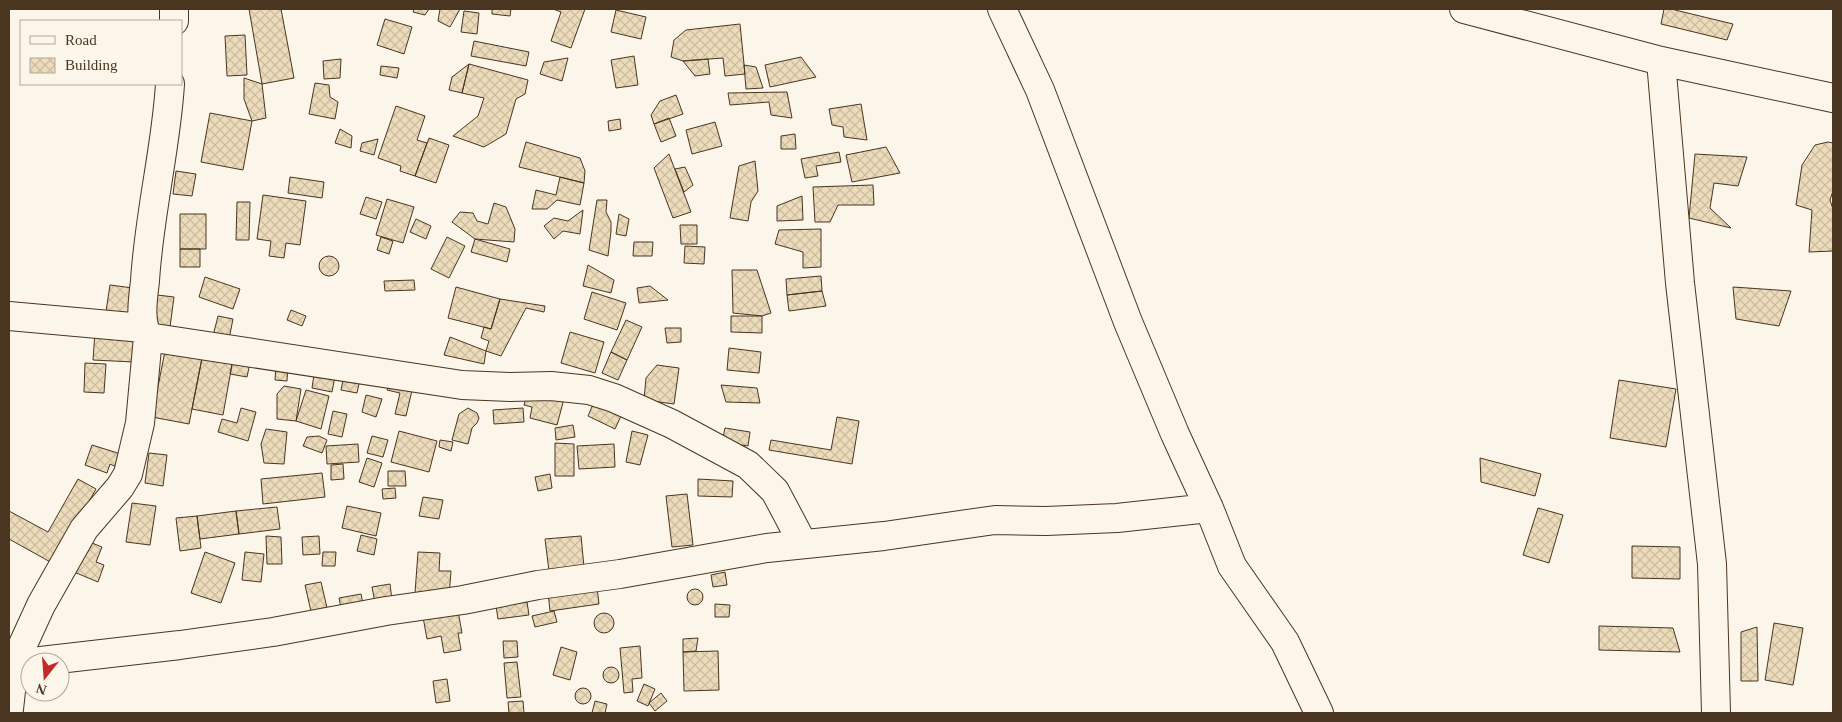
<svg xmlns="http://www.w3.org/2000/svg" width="1842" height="722" viewBox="0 0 1842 722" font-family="Georgia,serif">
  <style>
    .building { fill: url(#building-cross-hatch); stroke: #4a3520 }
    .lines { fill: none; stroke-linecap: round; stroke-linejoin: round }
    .minor-casing { stroke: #4a3520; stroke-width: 30 }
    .minor { stroke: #fbf6e9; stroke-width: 28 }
  </style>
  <defs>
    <pattern id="building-cross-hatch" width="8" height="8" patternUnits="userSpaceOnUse" patternTransform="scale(1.25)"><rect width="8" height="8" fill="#ecdcbc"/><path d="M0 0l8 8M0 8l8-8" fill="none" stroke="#ccbda1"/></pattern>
  </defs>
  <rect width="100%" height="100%" fill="#fbf6e9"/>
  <path class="building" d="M249,9H281L294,78L262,84Z
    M414,9H429L425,15L413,12Z
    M440,9H460L450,27L438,21Z
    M492,9H511L510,16L492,14Z
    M553,9H585L571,48L551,41L561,12Z
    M1664,9H1671L1733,24L1727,40L1661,24Z
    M616,10L646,17L641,39L611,32Z
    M464,11L479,13L477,34L461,32Z
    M385,19L412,27L404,54L377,45Z
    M740,24L745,74L725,76L723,58L683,61L671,57L674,40L686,30Z
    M245,35L247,75L227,76L225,36Z
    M474,41L529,52L526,66L471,56Z
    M634,56L638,85L616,88L611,60Z
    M801,57L816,77L770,87L765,65Z
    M568,58L562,81L540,74L544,62Z
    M341,59L340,78L324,79L323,61Z
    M708,59L710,74L695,76L683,61Z
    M469,64L528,80L525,94L516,99L506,134L484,147L453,136L478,116L484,98L462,93Z
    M469,64L462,93L449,90L452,77Z
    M744,65L756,67L763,88L746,89Z
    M381,66L399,68L397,78L380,75Z
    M244,78L262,84L266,118L252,121L244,99Z
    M315,83L329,85L330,97L338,102L335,119L309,114Z
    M787,92L792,118L771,115L769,102L730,105L728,93Z
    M676,95L683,114L654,124L651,115L660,101Z
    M861,104L867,140L844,137L843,127L832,125L829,109Z
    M396,106L425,116L417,140L427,143L415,176L400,171L401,166L378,158Z
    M210,113L252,121L243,170L201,162Z
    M669,118L676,136L661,142L654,124Z
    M620,119L621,129L609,131L608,121Z
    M715,122L722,146L692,154L686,130Z
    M340,129L352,136L351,148L335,143Z
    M795,134L796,149H781V136Z
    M429,138L449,145L436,183L415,176Z
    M378,139L374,155L360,151L362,143Z
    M526,142L580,158L585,171L584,183L519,167Z
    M1828,142L1833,143V191L1830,200L1833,209V251L1809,252L1812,210L1796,205L1802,165L1815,145Z
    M886,147L900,173L852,182L846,155Z
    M839,152L841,162L816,166L818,176L805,178L801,159Z
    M669,154L691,212L673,218L654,168Z
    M1695,154L1747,157L1738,186L1714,183L1710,208L1731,228L1689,218Z
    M755,161L758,191L751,202L748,221L730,218L739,166Z
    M685,167L693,185L684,192L675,169Z
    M176,171L196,174L192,196L173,194Z
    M290,177L324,182L322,198L288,193Z
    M560,177L584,183L580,205L557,200L547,209H532L536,190L556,195Z
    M873,185L874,205H838L830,222H815L813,187Z
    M263,195L306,201L300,245L286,243L284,258L269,256L271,241L257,239Z
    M802,196L803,220L777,221V206Z
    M366,197L382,202L376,219L360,214Z
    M387,199L414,207L403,243L376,235Z
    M597,200H607L606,212L611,222V231L608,256L589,250Z
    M237,202H250L249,240H236Z
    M494,203L506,207L515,229L514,242L475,239L452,222L460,212L473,213L477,221L488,224Z
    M583,210L580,234L563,231L554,239L544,226L554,218L568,221Z
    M180,214H206V249H180Z
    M619,214L629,219L626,236L616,234Z
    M416,219L431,226L426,239L410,232Z
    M680,225H697V244H681Z
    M821,229V267L803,268V252L775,244L779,230Z
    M381,237L393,241L389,254L377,250Z
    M447,237L465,246L449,278L431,269Z
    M475,239L510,249L507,262L471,252Z
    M634,242H653L652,256H633Z
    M685,246L705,247L704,264L684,263Z
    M180,249H200V267H180Z
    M319 266a10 10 0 1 1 20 0a10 10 0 1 1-20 0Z
    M588,265L614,280L611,293L583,286Z
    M732,270H757L771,313L762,316L733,313Z
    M821,276L822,291L787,295L786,279Z
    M205,277L240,289L233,309L199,297Z
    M414,280L415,290L385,291L384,281Z
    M110,285L133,288L128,321L105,318Z
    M650,286L668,300L639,303L637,288Z
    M456,287L500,299L491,329L448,318Z
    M1733,287L1791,291L1779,326L1736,319Z
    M822,291L826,306L789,311L787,295Z
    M592,292L626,303L617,330L584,319Z
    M157,295L174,297L170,327L153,325Z
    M500,299L545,306L544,312L526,308L501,356L486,351L489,341L481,338L484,327L491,329Z
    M291,310L306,316L302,326L287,320Z
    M218,316L233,319L228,344L212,340Z
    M731,316H762V333L731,332Z
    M626,320L642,327L627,360L611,352Z
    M665,328H681V342L667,343Z
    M95,332L136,334L134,362L93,360Z
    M570,332L604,342L595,373L561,363Z
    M450,337L486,351L484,364L444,355Z
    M166,346L203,353L189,424L152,417Z
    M729,348L761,352L759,373L727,370Z
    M611,352L627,360L618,380L602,373Z
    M203,353L233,359L223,415L192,409Z
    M233,359L250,363L247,377L230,374Z
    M85,363L106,364L104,393L84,392Z
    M276,364L288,365L287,381L275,380Z
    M657,365L679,368L674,404L644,400L646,378Z
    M315,368L336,371L332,392L312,388Z
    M344,375L360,379L357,393L341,390Z
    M1619,380L1676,389L1666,447L1610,438Z
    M390,381L413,386L406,416L395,414L400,393L387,390Z
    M721,385L757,388L760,403L726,402Z
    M284,386L301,389L296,421L277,419V394Z
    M306,390L329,396L321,429L296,421Z
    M366,395L382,399L376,417L362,412Z
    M527,395H565L557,425L530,418L532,407L524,405Z
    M594,402L622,414L615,429L588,416Z
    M241,408L256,412L248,441L218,432L222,419L237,423Z
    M468,408L477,413L479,418L477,423L472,428L468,444L452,440L459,414Z
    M523,408L524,422L494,424L493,410Z
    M333,411L347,414L342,437L328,434Z
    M837,417L859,421L852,464L769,450L771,440L831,450Z
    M573,425L575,437L556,440L555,428Z
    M725,428L750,432L748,446L722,442Z
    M266,429L287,432L284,464L264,463L261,444Z
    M399,431L437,441L429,472L391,462Z
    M632,431L648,435L640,465L626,462Z
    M319,436L327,440L322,453L303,446L307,437Z
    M372,436L388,440L383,457L367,453Z
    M440,440L453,442L451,451L439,447Z
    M555,443L574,444V476H555Z
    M358,444L359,462L327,464L326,446Z
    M614,444L615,467L579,469L577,446Z
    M92,445L124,455L119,468L110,464L107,473L85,465Z
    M149,453L167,455L163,486L145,483Z
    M367,458L382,463L374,487L359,482Z
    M1480,458L1541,474L1535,496L1481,482Z
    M343,464L344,479L331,480V465Z
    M388,471H405L406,486H388Z
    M322,473L325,497L263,504L261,479Z
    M550,474L552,488L538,491L535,477Z
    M78,479L96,489L54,564L9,539V511L48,532Z
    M698,479L733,481L732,497L698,496Z
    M395,488L396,498L383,499L382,489Z
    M687,494L693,545L672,547L666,496Z
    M423,497L443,500L439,519L419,516Z
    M132,503L156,506L150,545L126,542Z
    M347,506L381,513L376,536L342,528Z
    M277,507L280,529L239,534L236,511Z
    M1538,508L1563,515L1549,563L1523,555Z
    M236,511L239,534L200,539L197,516Z
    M197,516L201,548L180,551L176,518Z
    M361,535L377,539L374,555L357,551Z
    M266,536L281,537L282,564H267Z
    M319,536L320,554L303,555L302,537Z
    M581,536L584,567L549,571L545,539Z
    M87,541L102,547L96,562L104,565L98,582L74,572Z
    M1632,546L1680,547V579L1632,578Z
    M205,552L235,563L221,603L191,593Z
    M245,552L264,554L261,582L242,580Z
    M323,552H336L335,566H322Z
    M418,552L440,553L439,571H451L449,596L415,593Z
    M725,572L727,585L713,587L711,575Z
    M321,582L328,612L312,616L305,585Z
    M390,584L392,600L375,603L372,587Z
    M597,587L599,604L550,611L548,592Z
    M687 597a8 8 0 1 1 16 0a8 8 0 1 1-16 0Z
    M361,594L363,604L341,608L339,598Z
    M527,602L529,615L498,619L496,606Z
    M715,604L730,605L729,617H715Z
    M458,611L462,633H458L461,650L444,653L441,636L427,639L423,617Z
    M554,611L557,622L535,627L532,616Z
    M594 623a10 10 0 1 1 20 0a10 10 0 1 1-20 0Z
    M1774,623L1803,628L1793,685L1765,680Z
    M1599,626L1673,628L1680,652L1599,650Z
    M1757,627L1758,681H1741V632Z
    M698,638L696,651L683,652V639Z
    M503,641H517L518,657L504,658Z
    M640,646L642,678L632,679L633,692L624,693L620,648Z
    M561,647L577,652L570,680L553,675Z
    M718,651L719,690L684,691L683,652Z
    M517,662L521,697L507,698L504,663Z
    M603 675a8 8 0 1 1 16 0a8 8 0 1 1-16 0Z
    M447,679L450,701L436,703L433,681Z
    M644,684L655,689L648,706L637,701Z
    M575 696a8 8 0 1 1 16 0a8 8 0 1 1-16 0Z
    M661,693L667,701L655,711L649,703Z
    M523,701L524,713H509L508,702Z
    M595,701L607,704L605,713H592Z"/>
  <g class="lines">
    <g class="minor-casing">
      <path id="minor" d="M1002,9L1040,90L1128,322L1175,434L1209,508L1232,566L1285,642L1319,713
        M1464,9L1661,61L1833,98
        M174,21V9
        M1661,61L1680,283L1712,564L1716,713
        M9,316L143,328
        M148,337L462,385L510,387L551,386L589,390L614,398L672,424L748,465L775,491L803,544
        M32,662L180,645L273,632L386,611L463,600L538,585L620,574L767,548L884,536L995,520L1046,521L1117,518L1209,508
        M9,709L14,664L41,605L84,529L120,487L128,474L140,423L148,337C139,320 143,299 145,281C149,214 166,149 170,84"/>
    </g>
    <use href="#minor" class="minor"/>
  </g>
  <rect width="1842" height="722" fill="none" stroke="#4a3520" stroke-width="20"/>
  <rect x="20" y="20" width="162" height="65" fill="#fbf6e9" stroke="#b4a999"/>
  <rect x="30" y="36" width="25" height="8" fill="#fbf6e9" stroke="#b4a999"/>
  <text x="65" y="45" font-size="15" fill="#4a3520">Road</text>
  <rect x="30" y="58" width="25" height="15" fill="url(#building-cross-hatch)" stroke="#b4a999"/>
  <text x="65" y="70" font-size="15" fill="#4a3520">Building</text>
  <g transform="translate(45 677) rotate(197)"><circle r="24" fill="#fbf6e9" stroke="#b4a999"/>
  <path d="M0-4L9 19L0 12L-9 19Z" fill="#c62828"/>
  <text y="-8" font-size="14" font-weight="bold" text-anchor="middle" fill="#4a3520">N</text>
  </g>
</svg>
